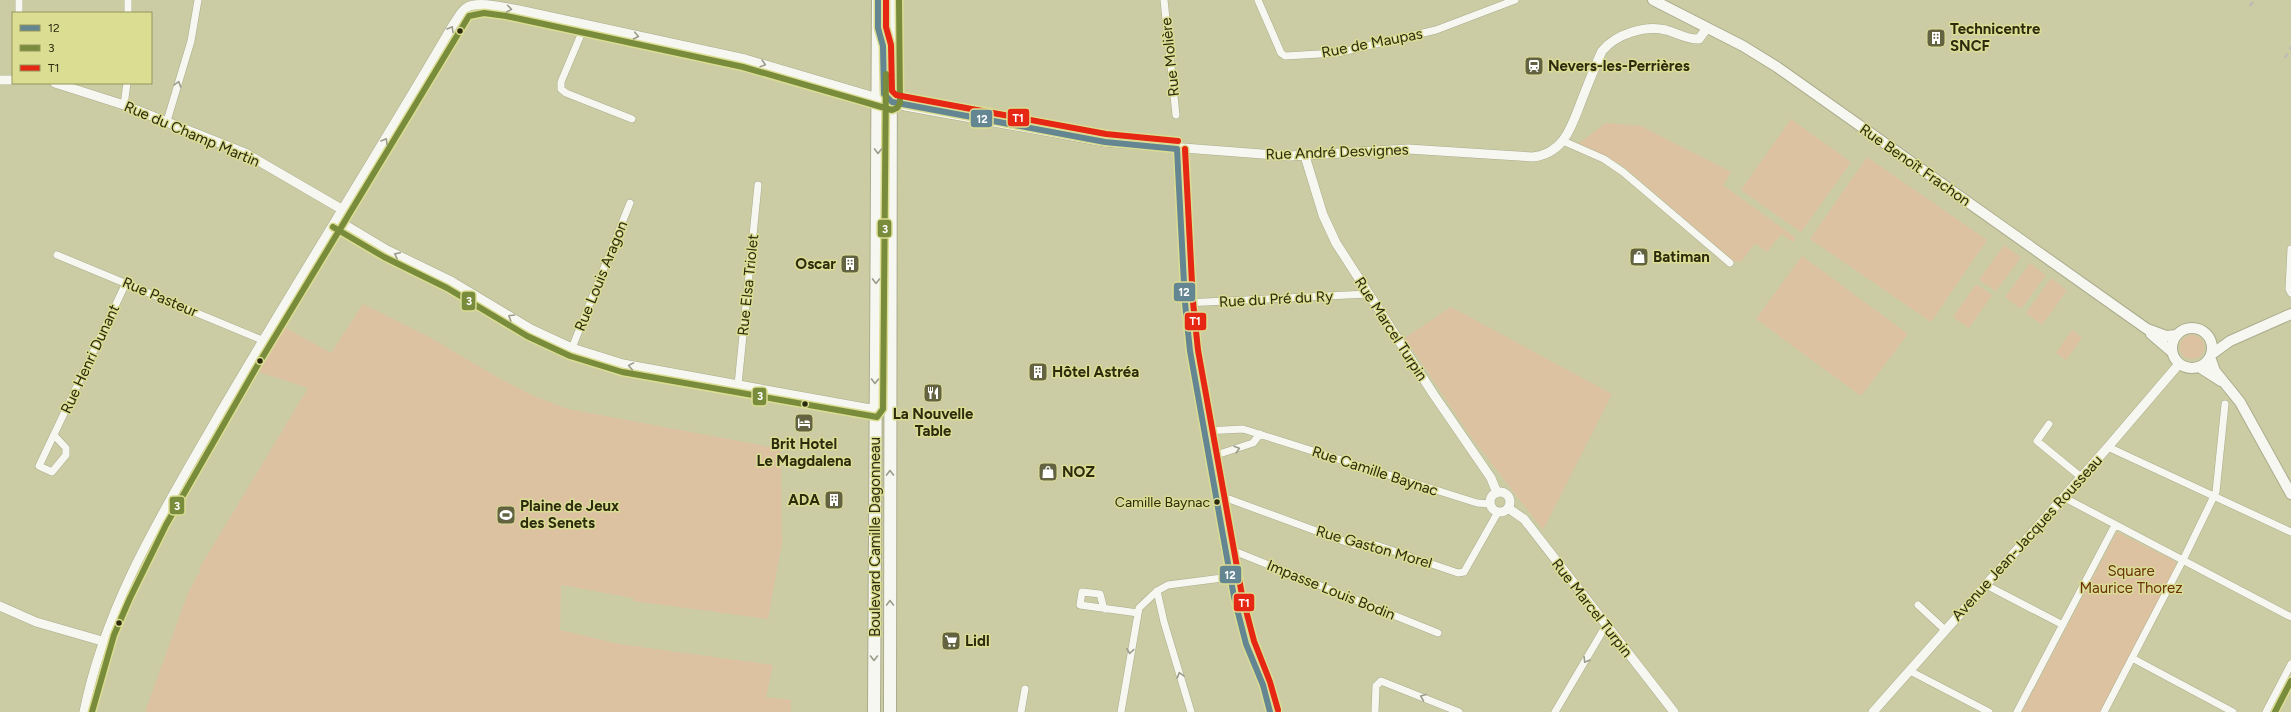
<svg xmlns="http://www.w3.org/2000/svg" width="2291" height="712" viewBox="0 0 2291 712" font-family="Figtree,sans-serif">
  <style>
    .green { fill: #ddc2a1 }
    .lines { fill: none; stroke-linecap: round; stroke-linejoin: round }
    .minor-casing { stroke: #abac8c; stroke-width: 8 }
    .tertiary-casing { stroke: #abac8c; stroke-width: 10 }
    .secondary-casing { stroke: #abac8c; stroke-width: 12 }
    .primary-casing { stroke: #abac8c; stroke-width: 14 }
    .minor { stroke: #f7f7f1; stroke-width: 7 }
    .tertiary { stroke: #f7f7f1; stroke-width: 9 }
    .secondary { stroke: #f7f7f1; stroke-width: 10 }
    .primary { stroke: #f7f7f1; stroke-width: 12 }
    .rail { stroke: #bcbcb2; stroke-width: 2.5; stroke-dasharray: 5 5; stroke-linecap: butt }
    .bus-1-casing { stroke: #dbdd93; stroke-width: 9 }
    .bus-2-casing { stroke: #dbdd93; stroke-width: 9 }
    .bus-3-casing { stroke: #dbdd93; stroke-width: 9 }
    .bus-1 { stroke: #648692; stroke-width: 6 }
    .bus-2 { stroke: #788c3b; stroke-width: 6 }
    .bus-3 { stroke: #e52713; stroke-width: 6 }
    .oneway { stroke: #9b9b8a }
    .bus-dot { fill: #2b2b0d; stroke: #dbdd93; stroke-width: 1.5 }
    .labels { text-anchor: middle; stroke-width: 3; stroke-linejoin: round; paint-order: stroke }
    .bus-label { font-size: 14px; fill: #2b2b0d; stroke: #dbdd93; text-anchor: end }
    .poi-label { font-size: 15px; font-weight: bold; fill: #2b2b0d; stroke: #dbdd93; text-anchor: start }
    .street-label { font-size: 15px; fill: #2b2b0d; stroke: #dbdd93 }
    .park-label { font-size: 15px; fill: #69310b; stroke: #dbdd93 }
    .line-badge { stroke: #dbdd93; stroke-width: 1.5 }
    .badge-label { font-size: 11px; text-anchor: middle; font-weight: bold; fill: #fff }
  </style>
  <rect width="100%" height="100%" fill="#cbcca4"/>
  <path class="green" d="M1791,119L1851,162L1801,232L1741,190Z
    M1606,123L1641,126L1731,172L1723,185L1796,238L1793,242L1781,234L1767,252L1755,243L1741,262L1734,261L1622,165L1578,144Z
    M1867,157L1987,240L1931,322L1810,239Z
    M2004,245L2021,257L1996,291L1979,280Z
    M1802,256L1908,334L1861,396L1756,319Z
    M2030,263L2046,275L2021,309L2005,297Z
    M2051,278L2067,290L2042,325L2026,313Z
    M1976,284L1992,295L1969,328L1953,317Z
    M363,304L431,338L497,377L534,396L568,409L781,449L782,543L768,619L633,601V598L561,585L560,630L619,644L773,665L766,697L791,700V712H145L188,593L200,571L199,569L308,388L256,371L284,327L331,353Z
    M1451,307L1612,394L1543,530L1469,434L1405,338Z
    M2072,330L2082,338L2066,360L2056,353Z
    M2180 347a12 12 0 1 1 24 0a12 12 0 1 1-24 0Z
    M2117,532L2175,561L2177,567L2100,712H2022Z"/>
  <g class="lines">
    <g class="minor-casing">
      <path id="minor" d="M128,0V13
        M1164,0L1176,115
        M1258,0L1281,53L1285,56L1337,53L1436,30L1515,0
        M19,13V0
        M585,25L561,82V89L566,93L632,119
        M124,105L127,83
        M167,121L191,41L198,0
        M1563,141L1604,159L1623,172L1730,263
        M1177,149L1185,303L1190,351L1234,597L1246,644L1263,685L1270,712
        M2291,249L2289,289L2291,293
        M57,255L262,340
        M1185,303L1368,294
        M572,348L630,203
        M738,385L758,185
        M2049,424L2037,441L2081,477
        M1204,431L1243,429L1477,503L1490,504
        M54,435L66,448V455L52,472L39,466L126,283
        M2108,447L2291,532
        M1210,457L1253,443L1260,434
        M2063,497L2291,617
        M1217,499H1229L1357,546L1373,544L1458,573L1464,572L1498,512
        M1224,547L1438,633
        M1986,585L2063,625
        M1157,591L1164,622L1191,712
        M1918,605L1945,630
        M1104,609L1100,594L1082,592L1080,605L1138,613
        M2132,658L2233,712
        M1910,671L1989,712
        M1021,712L1025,689
        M1121,712L1139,608L1157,591L1168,585L1230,577
        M1375,712L1376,686L1381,681L1459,712
        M1555,712L1605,627
        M2017,712L2115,525
        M2104,712L2183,560L2216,492L2225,404
        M2266,712L2291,664"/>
    </g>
    <g class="tertiary-casing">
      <path id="tertiary" d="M883,61L884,94L891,101
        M0,80H13
        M55,83L124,105L245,153L343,210
        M1305,156L1323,215L1336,243L1434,395L1491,478L1497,493
        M337,220L387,250L451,281L531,329L572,348L623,364L865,408L889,409
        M1490 502a10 10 0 1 1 20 0a10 10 0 1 1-20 0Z
        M1508,508L1524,519L1674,712
        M0,606L36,622L102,641
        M84,712C106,602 165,509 220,413C296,283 377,155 453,25C457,20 460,12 466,8C476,0 507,8 519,10L745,59L905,106L1105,142L1289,156L1408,149L1533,157C1566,153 1572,124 1583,97C1589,82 1595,66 1602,51C1616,34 1645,25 1666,30C1677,33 1688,40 1699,39L1707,28
        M1873,712L2108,447L2179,364"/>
    </g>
    <g class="secondary-casing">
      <path id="secondary" d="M1653,0L1743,46L1777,67L2147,329L2166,336L2177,335
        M2172 348a20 20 0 1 1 40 0a20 20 0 1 1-40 0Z
        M2151,334L2172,352
        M2212,354L2230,341L2291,314
        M2210,357L2215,371L2240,402L2291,494
        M2199,367L2221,381"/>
    </g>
    <g class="primary-casing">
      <path id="primary" d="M874,712L878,0
        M890,712L891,0"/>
    </g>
    <use href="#minor" class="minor"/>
    <use href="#tertiary" class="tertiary"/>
    <use href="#secondary" class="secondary"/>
    <use href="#primary" class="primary"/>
    <path class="rail" d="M2250,6L2254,0
      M2285,58L2291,47"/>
    <g class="bus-1-casing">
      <path id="bus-1" d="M878,0V28L883,46L884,94L892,102L1105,142L1177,149
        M1177,149L1185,303L1190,351L1234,597L1246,644L1263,685L1270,712"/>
    </g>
    <g class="bus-2-casing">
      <path id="bus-2" d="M333,227L384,257L447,288L527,336L570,356L622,372L877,417L883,409L886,74
        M92,712L114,635L130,598L166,525L256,368L469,16L484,13L506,16L743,67L892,110L897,108L900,103L899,0
        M2275,712L2291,681"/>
    </g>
    <g class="bus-3-casing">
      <path id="bus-3" d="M886,0V27L891,45L892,91L896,95L1106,134L1178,141
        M1185,149L1193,302L1198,350L1242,595L1254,641L1270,682L1278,710"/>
    </g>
    <use href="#bus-1" class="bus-1"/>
    <use href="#bus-2" class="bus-2"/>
    <use href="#bus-3" class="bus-3"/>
  </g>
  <defs><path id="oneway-chevron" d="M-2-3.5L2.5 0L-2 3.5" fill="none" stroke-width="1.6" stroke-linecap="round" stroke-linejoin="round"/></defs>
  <g class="oneway">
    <use href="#oneway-chevron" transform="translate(509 9) rotate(9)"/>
    <use href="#oneway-chevron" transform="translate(451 29) rotate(-59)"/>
    <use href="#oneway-chevron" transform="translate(636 36) rotate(12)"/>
    <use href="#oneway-chevron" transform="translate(763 64) rotate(16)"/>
    <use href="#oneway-chevron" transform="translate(178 84) rotate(-73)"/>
    <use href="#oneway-chevron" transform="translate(385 141) rotate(-59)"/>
    <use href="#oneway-chevron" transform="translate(878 151) rotate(91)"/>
    <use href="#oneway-chevron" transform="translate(397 255) rotate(-154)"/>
    <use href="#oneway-chevron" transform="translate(876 281) rotate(91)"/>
    <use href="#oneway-chevron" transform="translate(511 317) rotate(-149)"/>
    <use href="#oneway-chevron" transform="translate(631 366) rotate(-170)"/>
    <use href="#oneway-chevron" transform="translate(875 381) rotate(91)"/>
    <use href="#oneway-chevron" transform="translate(1237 449) rotate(-18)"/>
    <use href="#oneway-chevron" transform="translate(890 473) rotate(-91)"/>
    <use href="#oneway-chevron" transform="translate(890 603) rotate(-90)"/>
    <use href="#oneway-chevron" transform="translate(1130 651) rotate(99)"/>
    <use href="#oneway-chevron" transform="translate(874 658) rotate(90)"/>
    <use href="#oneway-chevron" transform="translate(1586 660) rotate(121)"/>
    <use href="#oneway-chevron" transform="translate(1180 675) rotate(-106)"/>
    <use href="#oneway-chevron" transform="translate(1423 697) rotate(-158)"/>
  </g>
  <defs>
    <g id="building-square" transform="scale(1)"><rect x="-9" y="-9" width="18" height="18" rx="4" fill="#636342" stroke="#dbdd93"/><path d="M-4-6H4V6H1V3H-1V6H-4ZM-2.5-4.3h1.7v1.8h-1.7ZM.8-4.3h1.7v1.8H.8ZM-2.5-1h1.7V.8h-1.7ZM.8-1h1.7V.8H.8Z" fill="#fff"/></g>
    <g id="station-square" transform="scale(1)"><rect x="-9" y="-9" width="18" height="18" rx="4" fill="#636342" stroke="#dbdd93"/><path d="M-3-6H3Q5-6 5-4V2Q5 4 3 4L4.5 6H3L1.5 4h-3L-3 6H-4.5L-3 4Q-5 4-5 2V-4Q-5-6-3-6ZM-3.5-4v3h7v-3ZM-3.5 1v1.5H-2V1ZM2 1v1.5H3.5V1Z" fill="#fff"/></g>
    <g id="shop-square" transform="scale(1)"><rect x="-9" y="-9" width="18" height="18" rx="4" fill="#636342" stroke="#dbdd93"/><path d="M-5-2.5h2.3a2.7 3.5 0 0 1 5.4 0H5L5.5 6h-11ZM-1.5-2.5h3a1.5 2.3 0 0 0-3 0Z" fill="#fff"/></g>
    <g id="restaurant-square" transform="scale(1)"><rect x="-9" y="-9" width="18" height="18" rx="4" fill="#636342" stroke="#dbdd93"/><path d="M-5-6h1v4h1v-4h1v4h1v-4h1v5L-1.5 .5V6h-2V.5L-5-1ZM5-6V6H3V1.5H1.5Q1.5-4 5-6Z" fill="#fff"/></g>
    <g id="hotel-square" transform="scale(1)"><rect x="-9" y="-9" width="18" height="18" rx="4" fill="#636342" stroke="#dbdd93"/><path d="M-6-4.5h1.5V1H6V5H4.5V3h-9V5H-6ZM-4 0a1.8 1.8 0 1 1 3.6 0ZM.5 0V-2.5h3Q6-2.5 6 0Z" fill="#fff"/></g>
    <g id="stadium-square" transform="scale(1)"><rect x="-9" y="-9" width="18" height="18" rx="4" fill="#636342" stroke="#dbdd93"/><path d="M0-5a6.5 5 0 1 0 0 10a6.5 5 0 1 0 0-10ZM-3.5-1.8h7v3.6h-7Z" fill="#fff"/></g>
    <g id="supermarket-square" transform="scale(1)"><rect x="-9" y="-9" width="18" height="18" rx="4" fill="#636342" stroke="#dbdd93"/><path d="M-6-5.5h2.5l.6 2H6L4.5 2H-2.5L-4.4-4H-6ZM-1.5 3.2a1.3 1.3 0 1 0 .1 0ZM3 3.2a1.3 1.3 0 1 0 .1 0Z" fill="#fff"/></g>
  </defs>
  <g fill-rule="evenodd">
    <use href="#building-square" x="1936" y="38"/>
    <use href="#station-square" x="1534" y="66"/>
    <use href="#shop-square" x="1639" y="257"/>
    <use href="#building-square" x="850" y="264"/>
    <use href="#building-square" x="1038" y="372"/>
    <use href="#restaurant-square" x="933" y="393"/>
    <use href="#hotel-square" x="804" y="423"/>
    <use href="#shop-square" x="1048" y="472"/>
    <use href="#building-square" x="834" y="500"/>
    <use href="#stadium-square" x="506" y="515"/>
    <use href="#supermarket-square" x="951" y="641"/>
  </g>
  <g class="bus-dot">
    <circle cx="460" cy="31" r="3.5"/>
    <circle cx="260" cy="361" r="3.5"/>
    <circle cx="805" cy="404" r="3.5"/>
    <circle cx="1217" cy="502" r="3.5"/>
    <circle cx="119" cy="623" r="3.5"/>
  </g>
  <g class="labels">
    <g class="bus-label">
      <text x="1210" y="507">Camille Baynac</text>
    </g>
    <g class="poi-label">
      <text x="1950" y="34">Technicentre<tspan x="1950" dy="17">SNCF</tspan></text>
      <text x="1548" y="71">Nevers-les-Perrières</text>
      <text x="1653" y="262">Batiman</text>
      <text x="836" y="269" text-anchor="end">Oscar</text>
      <text x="1052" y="377">Hôtel Astréa</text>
      <text x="933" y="419" text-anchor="middle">La Nouvelle<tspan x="933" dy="17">Table</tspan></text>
      <text x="804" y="449" text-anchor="middle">Brit Hotel<tspan x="804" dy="17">Le Magdalena</tspan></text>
      <text x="1062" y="477">NOZ</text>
      <text x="820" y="505" text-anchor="end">ADA</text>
      <text x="520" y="511">Plaine de Jeux<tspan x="520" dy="17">des Senets</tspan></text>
      <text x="965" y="646">Lidl</text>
    </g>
    <g class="street-label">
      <text transform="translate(1372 43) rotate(-11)" y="5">Rue de Maupas</text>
      <text transform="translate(1170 57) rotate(-96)" y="5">Rue Molière</text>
      <text transform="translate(192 134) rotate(23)" y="5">Rue du Champ Martin</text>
      <text transform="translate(1337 152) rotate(-2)" y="5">Rue André Desvignes</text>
      <text transform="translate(1915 165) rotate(35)" y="5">Rue Benoît Frachon</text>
      <text transform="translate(601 276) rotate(-68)" y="5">Rue Louis Aragon</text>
      <text transform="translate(748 285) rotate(-84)" y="5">Rue Elsa Triolet</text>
      <text transform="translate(160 297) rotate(23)" y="5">Rue Pasteur</text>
      <text transform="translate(1276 299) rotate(-3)" y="5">Rue du Pré du Ry</text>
      <text transform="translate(1391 329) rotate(57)" y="5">Rue Marcel Turpin</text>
      <text transform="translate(90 359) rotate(-65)" y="5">Rue Henri Dunant</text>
      <text transform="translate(1375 471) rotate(18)" y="5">Rue Camille Baynac</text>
      <text transform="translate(875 537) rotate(-90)" y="5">Boulevard Camille Dagonneau</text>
      <text transform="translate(2027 538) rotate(-48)" y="5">Avenue Jean-Jacques Rousseau</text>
      <text transform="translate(1374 547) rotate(16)" y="5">Rue Gaston Morel</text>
      <text transform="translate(1331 590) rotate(22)" y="5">Impasse Louis Bodin</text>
      <text transform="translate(1592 608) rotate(52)" y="5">Rue Marcel Turpin</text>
    </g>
    <g class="park-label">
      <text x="2131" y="576">Square<tspan x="2131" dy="17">Maurice Thorez</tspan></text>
    </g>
  </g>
  <g class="line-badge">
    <rect x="1007" y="108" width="23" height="19" rx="4" fill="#e52713"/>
    <rect x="970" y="109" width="23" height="19" rx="4" fill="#648692"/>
    <rect x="877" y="219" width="15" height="19" rx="4" fill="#788c3b"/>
    <rect x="1173" y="282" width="23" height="20" rx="4" fill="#648692"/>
    <rect x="461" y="291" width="15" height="20" rx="4" fill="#788c3b"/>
    <rect x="1184" y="312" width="23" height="19" rx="4" fill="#e52713"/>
    <rect x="752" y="387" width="15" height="19" rx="4" fill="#788c3b"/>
    <rect x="169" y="496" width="16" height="19" rx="4" fill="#788c3b"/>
    <rect x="1219" y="565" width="23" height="19" rx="4" fill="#648692"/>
    <rect x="1233" y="593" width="22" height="19" rx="4" fill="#e52713"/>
  </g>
  <g class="badge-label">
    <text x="1018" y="122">T1</text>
    <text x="982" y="123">12</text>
    <text x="885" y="233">3</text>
    <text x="1184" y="296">12</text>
    <text x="469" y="305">3</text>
    <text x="1195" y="325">T1</text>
    <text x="760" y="400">3</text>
    <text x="177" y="510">3</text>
    <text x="1230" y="579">12</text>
    <text x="1244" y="607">T1</text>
  </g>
  <rect x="12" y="12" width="140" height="72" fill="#dbdd93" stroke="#95965d"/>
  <rect x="20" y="25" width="20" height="6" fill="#648692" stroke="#95965d"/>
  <text x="48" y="32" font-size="12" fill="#2b2b0d">12</text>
  <rect x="20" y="45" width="20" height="6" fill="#788c3b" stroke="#95965d"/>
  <text x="48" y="52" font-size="12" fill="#2b2b0d">3</text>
  <rect x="20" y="65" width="20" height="6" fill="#e52713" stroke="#95965d"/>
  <text x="48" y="72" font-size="12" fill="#2b2b0d">T1</text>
</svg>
